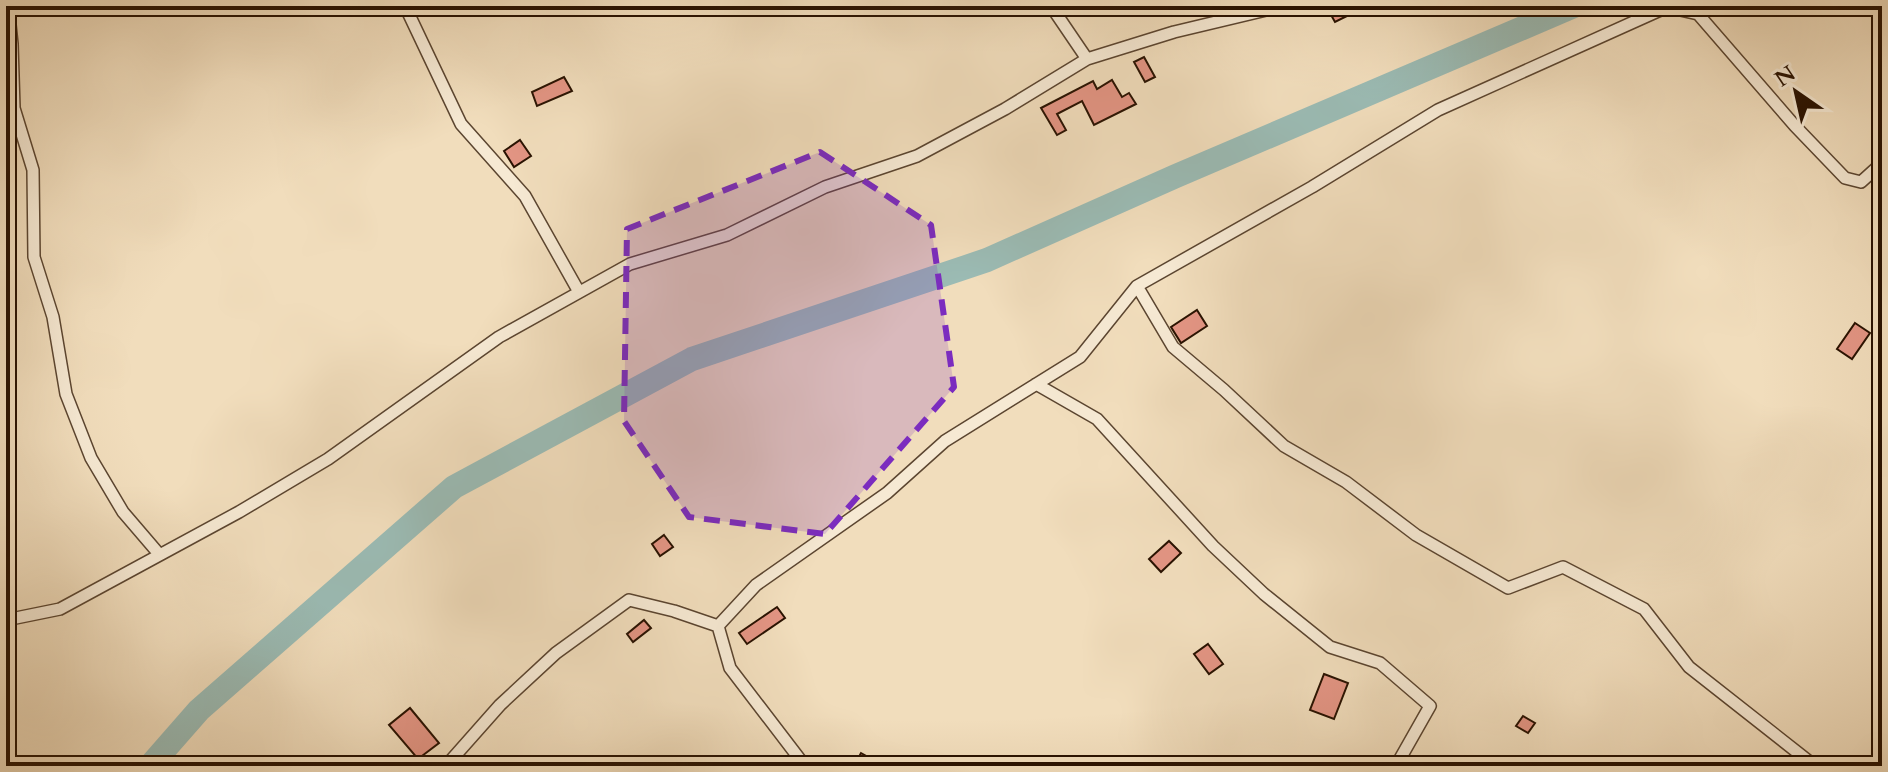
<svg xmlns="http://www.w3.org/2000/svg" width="1888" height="772" viewBox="0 0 1888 772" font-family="Cardo,serif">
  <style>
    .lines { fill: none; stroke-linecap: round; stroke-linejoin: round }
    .river { stroke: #9bbbb4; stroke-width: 24 }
    .building { fill: #e39584; stroke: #291201; stroke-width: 2 }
    .minor-casing { stroke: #5b4530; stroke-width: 14 }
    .minor { stroke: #f6e9d3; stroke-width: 11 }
    .marked { fill: #7b2cbf; fill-opacity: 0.2; stroke: #7b2cbf; stroke-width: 6; stroke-dasharray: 16 10; stroke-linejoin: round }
  </style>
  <rect width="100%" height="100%" fill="#f1ddbc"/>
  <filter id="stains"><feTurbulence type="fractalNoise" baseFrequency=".0025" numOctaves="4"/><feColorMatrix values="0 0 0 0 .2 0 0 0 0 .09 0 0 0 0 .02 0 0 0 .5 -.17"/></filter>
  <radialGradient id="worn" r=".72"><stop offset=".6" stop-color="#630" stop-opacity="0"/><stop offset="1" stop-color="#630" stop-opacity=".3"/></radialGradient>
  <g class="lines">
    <path class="river" d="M150,766L199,710L454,487L692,359L987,260L1176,176L1574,6"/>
  </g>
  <path class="building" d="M1326,6H1342L1347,16L1335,22Z
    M1144,57L1155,77L1145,82L1134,62Z
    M564,77L572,91L537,106L532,92Z
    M1112,80L1122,97L1129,93L1136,104L1094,125L1082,101L1057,114L1066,130L1057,135L1041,108L1093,81L1097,89Z
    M520,140L531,156L514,167L504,151Z
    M1197,310L1207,326L1181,343L1171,327Z
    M1855,323L1870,333L1852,359L1837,349Z
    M664,535L673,547L660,556L652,544Z
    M1169,541L1181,553L1161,572L1149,559Z
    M777,607L785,618L747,644L739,633Z
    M644,620L651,628L633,642L627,634Z
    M1208,644L1223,664L1209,674L1194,654Z
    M1324,674L1348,683L1334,719L1310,710Z
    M410,708L439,743L418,759L389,725Z
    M1523,716L1535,723L1528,733L1516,726Z
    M861,753L884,766H854Z"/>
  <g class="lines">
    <g class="minor-casing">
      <path id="minor" d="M8,6L12,44L14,108L33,170L34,257L53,317L66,394L91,458L123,512L159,554
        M405,6L461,124L525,196L579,292
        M1051,6L1087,59
        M1137,286L1173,347L1224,390L1284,446L1346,482L1416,535L1508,588L1563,567L1644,609L1689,667L1811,763L1824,766
        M1036,384L1097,419L1213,546L1264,594L1330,647L1380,663L1430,706L1396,766
        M6,620L60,609L239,512L328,459L499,337L630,264L727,235L825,187L917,156L1005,109L1087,59L1174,32L1283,6
        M446,766L500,705L556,653L629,600L674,611L718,626
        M805,766L730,668L718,626L756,585L887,493L945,441L1080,357L1137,286L1312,187L1438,110L1667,7L1698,14L1795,126L1845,178L1861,182L1882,163"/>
    </g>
    <use href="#minor" class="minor"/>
  </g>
  <path class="marked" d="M820,152L931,225L954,387L825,534L689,517L624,421L627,229Z"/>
  <rect width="1888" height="772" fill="none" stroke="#f1ddbc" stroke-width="32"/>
  <rect x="8" y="8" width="1872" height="756" fill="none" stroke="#291201" stroke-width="4"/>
  <rect x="16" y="16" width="1856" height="740" fill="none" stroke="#291201" stroke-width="2"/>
  <g transform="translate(1796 92) rotate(326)" stroke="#f6e9d3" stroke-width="6" paint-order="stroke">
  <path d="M0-6L14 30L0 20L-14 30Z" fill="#291201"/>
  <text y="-12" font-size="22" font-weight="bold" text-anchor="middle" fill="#291201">N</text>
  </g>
  <rect width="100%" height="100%" filter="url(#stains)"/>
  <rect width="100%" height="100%" fill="url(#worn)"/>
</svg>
